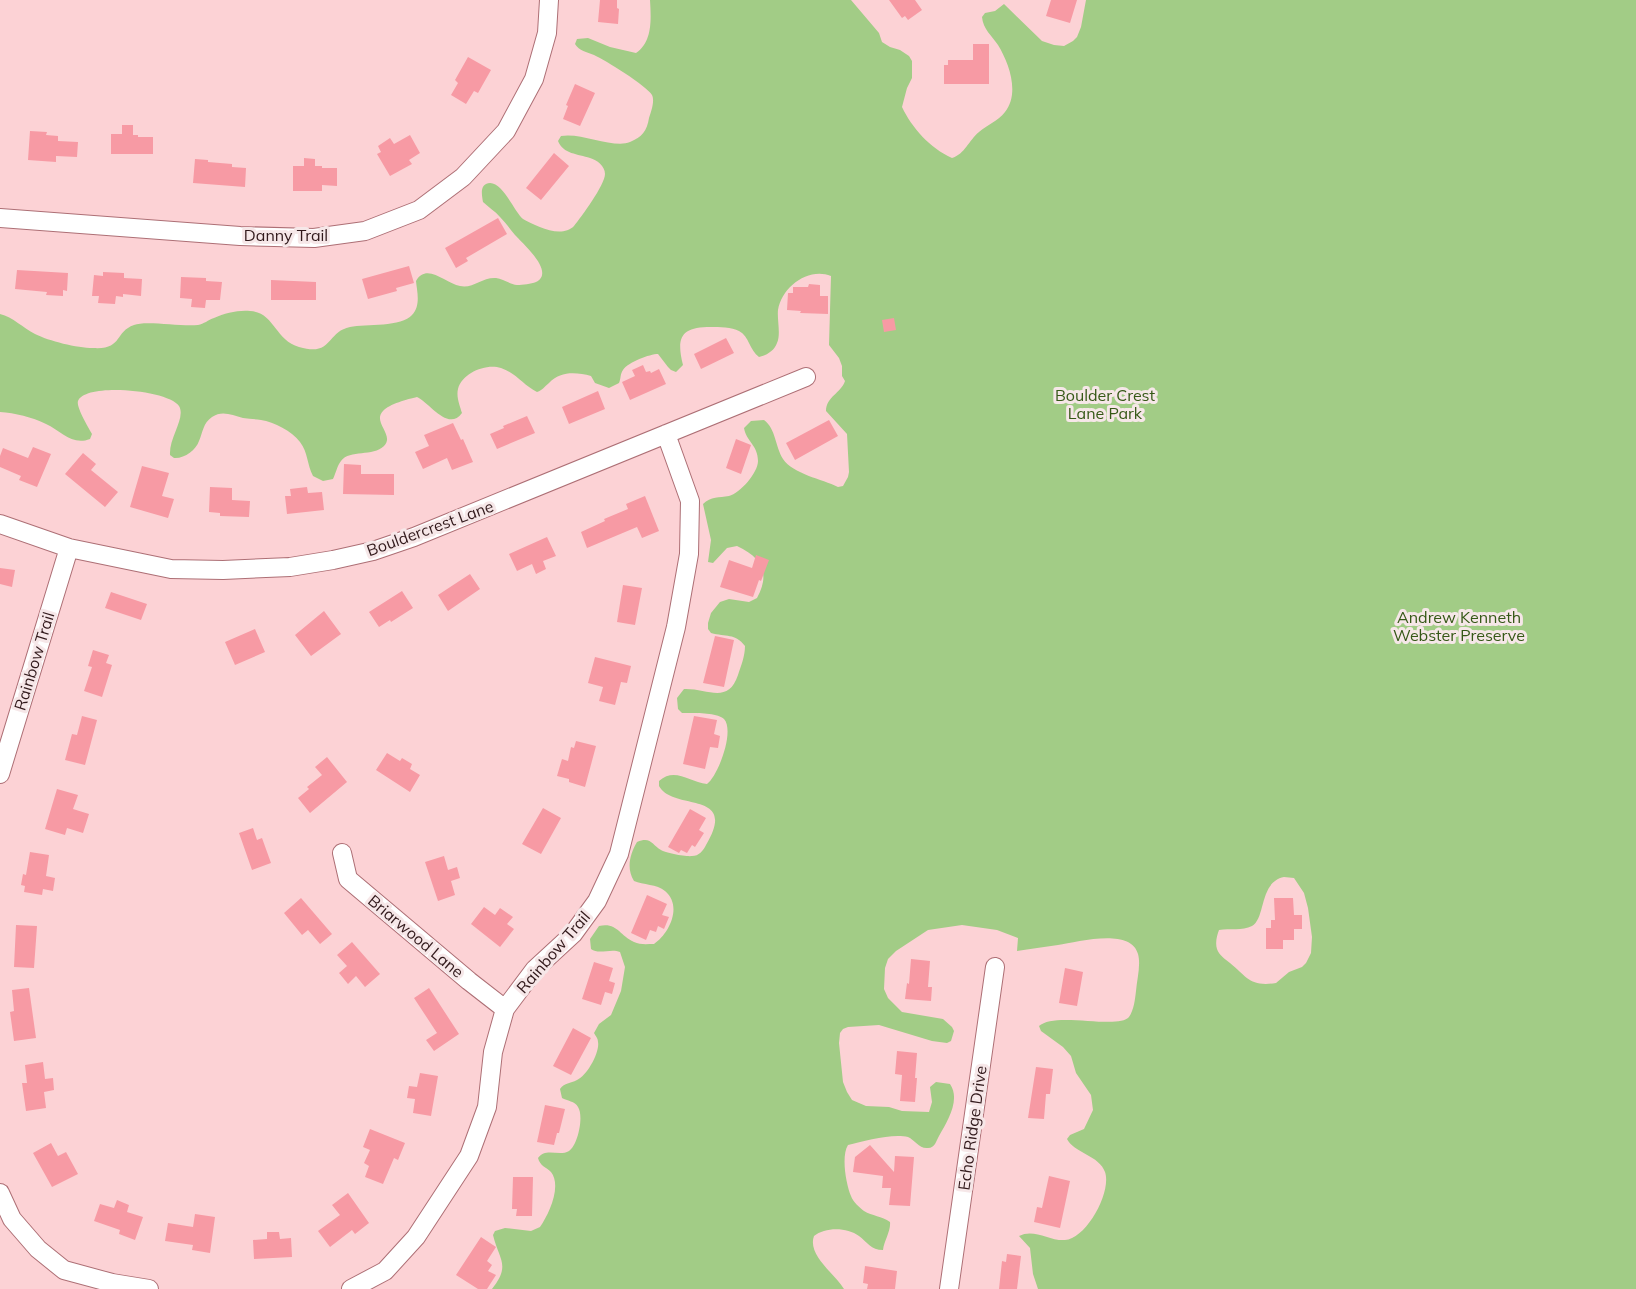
<svg xmlns="http://www.w3.org/2000/svg" width="1636" height="1289" viewBox="0 0 1636 1289" font-family="Mulish,sans-serif">
  <style>
    .green { fill: #a2cc86; fill-rule: evenodd }
    .building { fill: #f79aa4 }
    .lines { fill: none; stroke-linecap: round; stroke-linejoin: round }
    .minor-casing { stroke: #ad6f75; stroke-width: 20 }
    .minor { stroke: #fff; stroke-width: 18 }
    .labels { text-anchor: middle; stroke-width: 6; stroke-linejoin: round; paint-order: stroke }
    .street-label { font-size: 16px; fill: #31191b; stroke: #f6e7e8 }
    .park-label { font-size: 16px; fill: #355816; stroke: #f6e7e8 }
  </style>
  <rect width="100%" height="100%" fill="#fcd2d5"/>
  <path class="green" d="M650,0H851L879,33L882,42L890,47L900,50L909,56L912,61V78L907,88L902,107C912,128 930,148 952,158C965,154 969,140 979,132C987,125 998,121 1005,112C1020,93 1009,63 998,45C992,36 983,29 982,17L985,13L995,11L1004,4L1042,41L1054,45L1064,46L1073,41L1077,37L1081,27L1086,0H1636V1289H1038L1033,1274L1030,1248L1019,1236C1034,1228 1049,1241 1065,1240C1086,1239 1112,1192 1105,1172C1100,1156 1073,1152 1067,1139L1070,1135L1084,1129L1093,1110L1091,1095L1076,1073L1071,1056L1063,1047L1041,1031L1039,1026C1055,1011 1118,1030 1129,1017C1134,1010 1135,999 1136,991C1137,979 1141,965 1138,954C1131,927 1077,942 1058,945C1044,947 1030,949 1017,951L1018,938L997,930L962,925L928,930L896,951L888,959L885,968L884,989L888,998L902,1012L943,1019L952,1027L954,1031L951,1041L947,1043L932,1041L879,1025L848,1027L843,1029L840,1033L839,1043L843,1082L847,1092L852,1100L866,1106L889,1107L902,1111L929,1112L932,1102L930,1087L936,1082L950,1084C961,1100 947,1122 939,1136C936,1141 935,1148 928,1148C919,1149 915,1140 908,1137C893,1133 864,1141 848,1145C841,1156 846,1184 851,1196C853,1202 859,1207 864,1211C872,1216 882,1216 890,1222C891,1231 884,1241 883,1250C871,1250 867,1242 859,1236C847,1227 825,1227 814,1236C807,1255 835,1274 844,1289H492C511,1265 499,1260 493,1235L495,1231L505,1228L531,1231L540,1227C549,1214 562,1186 551,1172C546,1167 540,1166 538,1158C546,1147 559,1157 569,1151C578,1145 584,1116 578,1107C575,1101 567,1101 562,1098L560,1089C565,1082 570,1084 577,1080C587,1076 600,1052 598,1042C598,1038 596,1037 594,1033L599,1024L611,1015L621,991L625,967L620,952C611,948 599,955 591,949L590,939L599,926C617,922 619,935 634,942C640,945 647,944 654,944C669,934 683,906 665,891C657,884 643,885 634,881C626,868 630,854 637,842C651,836 652,845 661,850C665,853 687,857 692,856C699,856 703,851 706,845C739,789 673,812 659,786V781C675,767 689,782 707,784C718,776 735,731 724,719C717,712 691,713 682,713L678,709L677,698L684,689C707,688 728,705 738,675C741,666 745,656 745,646C735,633 726,637 711,633L708,629V623L711,613L720,602L729,599L749,602L757,598C771,573 761,557 737,546L727,548L713,563L708,562L711,540L703,504C711,496 719,498 729,496C740,493 758,473 758,461C758,445 746,441 744,428L751,421L764,420C776,429 775,446 783,459C793,474 822,479 838,487L843,486L848,477L849,472L847,434L826,411C826,397 841,393 845,381L842,376V366L839,358L829,345L831,276C808,267 782,287 778,310C777,320 781,334 777,343C774,351 767,355 759,357C750,351 749,336 739,331C732,327 719,327 711,327C681,327 676,337 683,365L676,372L671,370L668,367L658,354C650,354 628,362 623,370C620,374 621,379 619,383L609,388L595,383L591,376C576,372 560,371 549,383C544,387 543,390 537,392C524,386 516,373 501,368C486,363 462,373 458,389C456,397 460,406 462,413C448,432 430,403 417,397C408,399 389,404 383,411C372,422 395,435 384,446C373,457 350,449 341,461C337,466 336,473 333,479L323,481L313,476C307,465 308,452 300,442C292,431 274,422 261,420C255,419 249,419 243,418C232,415 222,410 212,417C203,423 203,432 199,441C196,450 184,459 174,458L170,455C169,437 186,418 179,406C169,390 85,382 78,401C76,407 88,427 92,434L90,439C72,446 61,431 46,424C32,417 15,413 0,412V314C13,317 23,328 35,334C49,341 77,348 93,348C123,350 114,332 134,325C146,320 181,327 198,325C204,324 208,320 214,318C225,313 238,310 250,311C274,312 275,340 299,347C333,357 326,332 350,327C366,324 402,327 412,315C421,305 417,292 416,281C427,262 446,284 460,286C473,289 482,277 496,278C503,279 510,284 517,285C523,285 531,284 536,282C556,272 522,243 515,235C510,229 505,222 500,217C495,211 488,207 483,202C482,196 480,187 486,184C501,177 514,212 523,219C536,226 561,239 574,226C581,217 605,185 605,174C605,166 597,160 590,158C578,154 563,154 558,141L561,136C581,132 614,149 630,142C642,137 647,131 649,118C651,112 655,101 652,95C647,86 605,60 594,55C587,52 579,51 575,44L577,39L588,38L610,47L636,53C653,42 651,18 650,0ZM1284,877L1294,878L1304,893L1308,908L1312,937L1311,953L1306,963L1302,967L1289,972L1276,983C1250,987 1247,977 1230,963C1225,959 1219,955 1217,949C1215,943 1217,935 1219,930C1230,928 1242,931 1252,926C1266,918 1259,882 1284,877Z"/>
  <path class="building" d="M600,0H617V8L619,9L618,24L598,22Z
    M889,0H915L922,10L908,20L905,16L902,18Z
    M1051,0H1077L1070,23L1046,16Z
    M973,44H989V84H944V65H948V60H973Z
    M468,57L491,70L478,93L474,91L466,104L451,95L458,83L455,80Z
    M575,84L595,93L580,126L563,119L568,106L566,105Z
    M122,125H133V135H138V137H153V154H111V134H122Z
    M30,131L47,132L46,135L58,136V141L78,142L77,157L56,156V162L28,160Z
    M410,135L420,153L409,160L412,164L390,176L377,154L381,152L378,146L390,138L394,144Z
    M554,153L569,166L541,200L526,188Z
    M304,158L315,159V166H322V168H337V186L322,185V191H293V166H304Z
    M195,159L208,160V162L232,164V167L246,168L245,187L193,183Z
    M498,218L507,234L466,258L468,261L456,268L445,248Z
    M409,266L414,283L396,288L397,291L368,299L362,279Z
    M17,270L68,273L67,291L63,290V296L46,295L47,292L15,289Z
    M103,272L124,273V278L142,279L141,296L123,294V297L116,296L115,304L98,303L99,296H92L94,275L103,276Z
    M181,277L206,278V281L222,282L220,300H206L205,308L191,307L192,299L180,298Z
    M271,280L316,282V300H271Z
    M809,284L820,285V296H828V314L800,313L801,311L787,310L788,293H793V287H808Z
    M894,318L896,330L884,332L882,320Z
    M726,338L734,353L701,369L694,354Z
    M643,365L646,372L650,371L651,373L659,369L666,384L630,400L622,382L635,376L632,370Z
    M598,391L605,409L569,424L562,407Z
    M527,416L535,433L497,449L490,434L504,428L503,426Z
    M829,420L838,436L795,460L786,443Z
    M453,423L461,440L463,439L473,462L452,470L447,458L423,469L415,452L429,446L424,435Z
    M736,439L751,445L741,474L726,468Z
    M33,447L51,454L37,487L19,480L21,476L0,467V456L3,448L28,458Z
    M83,453L96,464L91,470L118,492L105,507L65,474Z
    M344,464L361,465V474H394V495L343,494Z
    M142,466L169,473L162,496L174,499L168,518L130,507Z
    M210,487L232,488V500L250,501L249,517L220,516V513L209,512Z
    M307,487L308,493L322,492L324,510L287,514L285,496H291L290,489Z
    M645,496L659,531L642,538L637,527L587,548L581,532L605,521L604,519L628,509L626,504Z
    M547,537L556,556L543,561L546,569L536,574L532,564L517,571L509,554Z
    M756,555L769,560L761,581L759,580L753,597L720,587L729,560L752,568Z
    M0,568L15,570L12,587L0,584Z
    M470,574L480,589L448,611L438,595Z
    M623,585L642,588L635,625L617,622Z
    M402,591L413,608L391,622L390,620L379,627L369,612Z
    M111,592L147,604L141,620L105,608Z
    M324,611L341,634L311,656L295,635Z
    M255,629L265,652L235,665L225,642Z
    M715,636L734,640L724,687L703,683Z
    M93,650L109,655L106,663L112,665L102,697L84,691L92,667L88,666Z
    M595,657L631,666L627,683L621,682L615,705L599,701L603,687L588,683Z
    M82,716L97,720L85,765L65,760L72,734L77,735Z
    M694,716L717,720L714,734L720,736L718,748L710,747L705,769L683,764Z
    M576,741L596,746L585,787L569,782V779L557,776L562,759L568,761L571,747L574,748Z
    M387,753L400,761L402,758L412,764L410,769L420,775L410,792L376,770Z
    M327,757L347,782L310,813L298,798L309,789L307,787L322,775L315,767Z
    M57,789L78,795L73,809L89,814L83,833L67,828L65,835L45,829Z
    M543,808L561,818L541,854L522,844Z
    M690,809L706,818L699,830L704,833L695,847L692,845L687,853L681,850L679,853L668,847Z
    M253,828L257,840L262,838L271,863L252,870L239,833Z
    M30,852L49,855L46,876L55,878L53,891L43,889L42,895L24,892L25,886L21,885L23,874L26,875Z
    M444,856L448,870L457,867L460,878L451,881L455,895L438,901L425,862Z
    M647,895L667,904L662,915L669,917L664,929L658,926L656,932L650,930L646,940L631,933Z
    M301,898L332,934L320,944L308,930L302,935L284,913Z
    M1274,898H1293L1294,915H1302V929H1294V940H1283V949H1266V928H1271V920H1275Z
    M484,907L495,915L500,908L513,917L507,924L514,929L500,947L471,924Z
    M16,925L37,926L34,968L14,967Z
    M352,942L380,974L365,987L356,976L348,984L339,973L347,966L337,955Z
    M911,959L930,961L928,987H932L931,1001L905,999L907,983L909,984Z
    M594,962L613,968L609,981L615,983L612,994L605,992L601,1005L582,999Z
    M1065,968L1083,972L1077,1006L1059,1003Z
    M29,988L36,1038L14,1041L10,1012L14,1011L12,990Z
    M429,988L459,1034L434,1051L426,1040L437,1033L414,998Z
    M573,1028L591,1038L571,1075L553,1066Z
    M897,1051L917,1053L915,1078H917L915,1102L900,1101L902,1075L895,1074Z
    M43,1062L45,1079L53,1078L54,1090L44,1092L46,1108L26,1111L22,1083H27L25,1065Z
    M1036,1067L1053,1069L1050,1094H1046L1044,1119L1028,1118Z
    M420,1073L438,1076L431,1116L413,1113L415,1099L407,1098L409,1086L417,1087Z
    M545,1105L565,1109L559,1133H557L554,1145L537,1142Z
    M370,1129L405,1143L398,1160L394,1158L383,1184L365,1177L369,1166L364,1163L370,1150L363,1147Z
    M51,1143L58,1156L66,1152L78,1174L52,1187L33,1153Z
    M870,1145L894,1172L895,1156L914,1157L910,1206L889,1205L891,1188H882L883,1176L853,1172L855,1157Z
    M1049,1176L1070,1181L1060,1228L1034,1222L1037,1207L1042,1208Z
    M513,1177H533L532,1216H516L517,1209H512Z
    M348,1193L369,1223L355,1234L352,1230L330,1247L318,1231L340,1215L332,1205Z
    M117,1200L129,1205L127,1212L143,1217L135,1240L119,1234L120,1230L94,1221L100,1204L114,1208Z
    M195,1214L215,1217L210,1253L192,1250L193,1245L165,1241L168,1223L193,1227Z
    M267,1232H279L280,1239L291,1238L292,1257L254,1259L253,1240L267,1239Z
    M481,1237L496,1247L487,1261L492,1265L488,1271L496,1275L487,1289H478L456,1275Z
    M1007,1254L1021,1256L1017,1289H999L1002,1261L1006,1262Z
    M865,1266L897,1271L895,1289H867L868,1284L863,1283Z"/>
  <g class="lines">
    <g class="minor-casing">
      <path id="minor" d="M0,218L240,236L314,238L365,231L419,210L463,177L506,131L534,79L547,33L549,0
        M0,524L69,548L171,569L223,570L290,567L333,560L373,551L414,537L806,377
        M0,774L69,548
        M342,853L348,879L469,981L505,1009
        M0,1193L12,1219L38,1249L64,1270L112,1283L149,1289
        M351,1289L385,1271L416,1237L469,1156L487,1107L493,1052L505,1009L535,969L573,934L597,901L619,854L676,627L689,554L690,501L666,434
        M949,1289L995,967"/>
    </g>
    <use href="#minor" class="minor"/>
  </g>
  <g class="labels">
    <g class="street-label">
      <text x="286" y="241">Danny Trail</text>
      <text transform="translate(430 528) rotate(-20)" y="6">Bouldercrest Lane</text>
      <text transform="translate(34 661) rotate(-73)" y="6">Rainbow Trail</text>
      <text transform="translate(416 936) rotate(40)" y="6">Briarwood Lane</text>
      <text transform="translate(553 952) rotate(-49)" y="6">Rainbow Trail</text>
      <text transform="translate(972 1128) rotate(-82)" y="6">Echo Ridge Drive</text>
    </g>
    <g class="park-label">
      <text x="1105" y="401">Boulder Crest<tspan x="1105" dy="18">Lane Park</tspan></text>
      <text x="1459" y="623">Andrew Kenneth<tspan x="1459" dy="18">Webster Preserve</tspan></text>
    </g>
  </g>
</svg>
